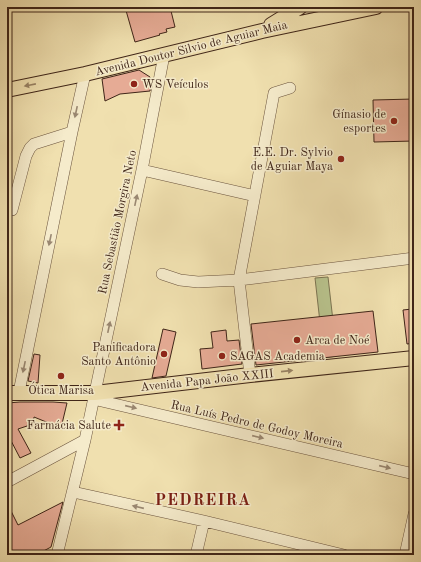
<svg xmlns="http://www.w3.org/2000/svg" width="421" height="562" viewBox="0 0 421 562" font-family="'Old Standard TT',serif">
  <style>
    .green { fill: #b8c28c; stroke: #7c7452 }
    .building { fill: #e6ab95; stroke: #3f2518 }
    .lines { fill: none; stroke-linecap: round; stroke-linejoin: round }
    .minor-casing { stroke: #6b543e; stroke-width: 12 }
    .major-casing { stroke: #3f2518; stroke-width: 16 }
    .minor { stroke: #f5ebcb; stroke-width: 11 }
    .major { stroke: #f0e0af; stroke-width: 14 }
    .oneway { fill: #988264 }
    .oneway2 { fill: #9a8872 }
    .poi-dot { fill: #8f2418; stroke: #f5ebcb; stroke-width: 1.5 }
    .labels { text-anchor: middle; stroke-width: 3; stroke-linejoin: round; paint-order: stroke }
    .street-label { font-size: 12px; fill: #3f2518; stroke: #f5ebcb }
    .poi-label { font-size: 12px; fill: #3f2518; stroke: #f5ebcb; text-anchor: end }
    .district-label { font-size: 16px; font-weight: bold; letter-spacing: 1px; fill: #7a1f14; stroke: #f5ebcb }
  </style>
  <rect width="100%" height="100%" fill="#f0e0af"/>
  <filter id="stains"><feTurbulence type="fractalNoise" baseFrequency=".005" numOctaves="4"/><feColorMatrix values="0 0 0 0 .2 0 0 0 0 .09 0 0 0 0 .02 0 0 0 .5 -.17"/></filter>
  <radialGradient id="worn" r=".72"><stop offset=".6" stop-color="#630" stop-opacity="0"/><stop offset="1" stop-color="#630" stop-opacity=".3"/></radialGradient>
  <path class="green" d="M328,277L337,356L324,358L315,278Z"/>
  <path class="building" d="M125,7H170L175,27L166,29L167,32L159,34L160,35L135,42Z
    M139,70L150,77L151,84L150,91L120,94L105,101L102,79Z
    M414,99V141L374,142L373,100Z
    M412,309L414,329V343L407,344L403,310Z
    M373,311L378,352L256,365L251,324Z
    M163,329L176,332L166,376L152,378Z
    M226,330L227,341L239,340L242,364L202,369L200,349L213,348L211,332Z
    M34,354L40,355L38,383L28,381Z
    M20,402H53L67,403L61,428L34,417L33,424L18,429L31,453L20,458L7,433V403Z
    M63,502L51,547L36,555H7V503L18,525Z"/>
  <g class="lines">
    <g class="minor-casing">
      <path id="minor" d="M142,170L255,196
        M12,210L26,156L30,148L34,144L72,132
        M162,274L180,280L198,282L239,280L414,258
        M250,375L239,280L274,93L290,88
        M19,392L72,132L85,74
        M93,399L414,474
        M7,482L85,440
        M73,492L204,521L344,555
        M57,555L85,440L142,170L164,55
        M196,555L204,521
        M405,555L414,514"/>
    </g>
    <g class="major-casing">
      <path id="major" d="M271,25L300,7
        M7,90L85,74L262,31L376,7
        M7,393H95L250,375L414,358"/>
    </g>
    <use href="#minor" class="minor"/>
    <use href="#major" class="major"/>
  </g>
  <defs><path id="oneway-solid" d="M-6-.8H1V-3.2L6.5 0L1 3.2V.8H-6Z"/></defs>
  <g class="oneway">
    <use href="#oneway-solid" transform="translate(30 85) rotate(169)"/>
    <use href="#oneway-solid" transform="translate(287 371) rotate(-6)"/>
  </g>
  <g class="oneway2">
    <use href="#oneway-solid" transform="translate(76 112) rotate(102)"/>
    <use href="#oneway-solid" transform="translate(136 200) rotate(-78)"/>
    <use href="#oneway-solid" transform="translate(50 240) rotate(102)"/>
    <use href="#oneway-solid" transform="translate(109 327) rotate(-78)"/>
    <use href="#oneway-solid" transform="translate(24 367) rotate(102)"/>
    <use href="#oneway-solid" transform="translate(131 407) rotate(13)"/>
    <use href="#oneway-solid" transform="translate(258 437) rotate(13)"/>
    <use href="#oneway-solid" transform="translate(385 467) rotate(13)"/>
    <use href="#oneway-solid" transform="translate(138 507) rotate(-167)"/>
  </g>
  <g class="poi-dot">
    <circle cx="134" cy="84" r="4"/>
    <circle cx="394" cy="121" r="4"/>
    <circle cx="341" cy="159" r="4"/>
    <circle cx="297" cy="340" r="4"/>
    <circle cx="164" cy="354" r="4"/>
    <circle cx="222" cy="356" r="4"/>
    <circle cx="61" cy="376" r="4"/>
    <path d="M117 419h4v4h4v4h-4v4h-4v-4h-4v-4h4z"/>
  </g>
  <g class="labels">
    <g class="street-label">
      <text transform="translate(191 48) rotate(-14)" y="4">Avenida Doutor Silvio de Aguiar Maia</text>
      <text transform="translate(117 222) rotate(-78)" y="4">Rua Sebastião Morgira Neto</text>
      <text transform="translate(207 380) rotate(-6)" y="4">Avenida Papa João XXIII</text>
      <text transform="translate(257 424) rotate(13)" y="4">Rua Luís Pedro de Godoy Moreira</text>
    </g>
    <g class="poi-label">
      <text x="142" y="88" text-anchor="start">WS Veículos</text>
      <text x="386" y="118">Gínasio de<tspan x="386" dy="14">esportes</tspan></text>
      <text x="333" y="156">E.E. Dr. Sylvio<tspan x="333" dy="14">de Aguiar Maya</tspan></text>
      <text x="305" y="344" text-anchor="start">Arca de Noé</text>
      <text x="156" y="351">Panificadora<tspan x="156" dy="14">Santo Antônio</tspan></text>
      <text x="230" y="360" text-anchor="start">SAGAS Academia</text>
      <text x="61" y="394" text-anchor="middle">Ótica Marisa</text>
      <text x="111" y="429">Farmácia Salute</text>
    </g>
    <g class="district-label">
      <text x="203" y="505">PEDREIRA</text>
    </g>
  </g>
  <rect width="421" height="562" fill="none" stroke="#f0e0af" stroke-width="24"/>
  <rect x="8" y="8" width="405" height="546" fill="none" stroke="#3f2518" stroke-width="2"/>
  <rect x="12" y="12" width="397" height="538" fill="none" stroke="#3f2518"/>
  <rect width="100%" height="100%" filter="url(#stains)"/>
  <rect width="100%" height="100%" fill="url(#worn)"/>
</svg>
